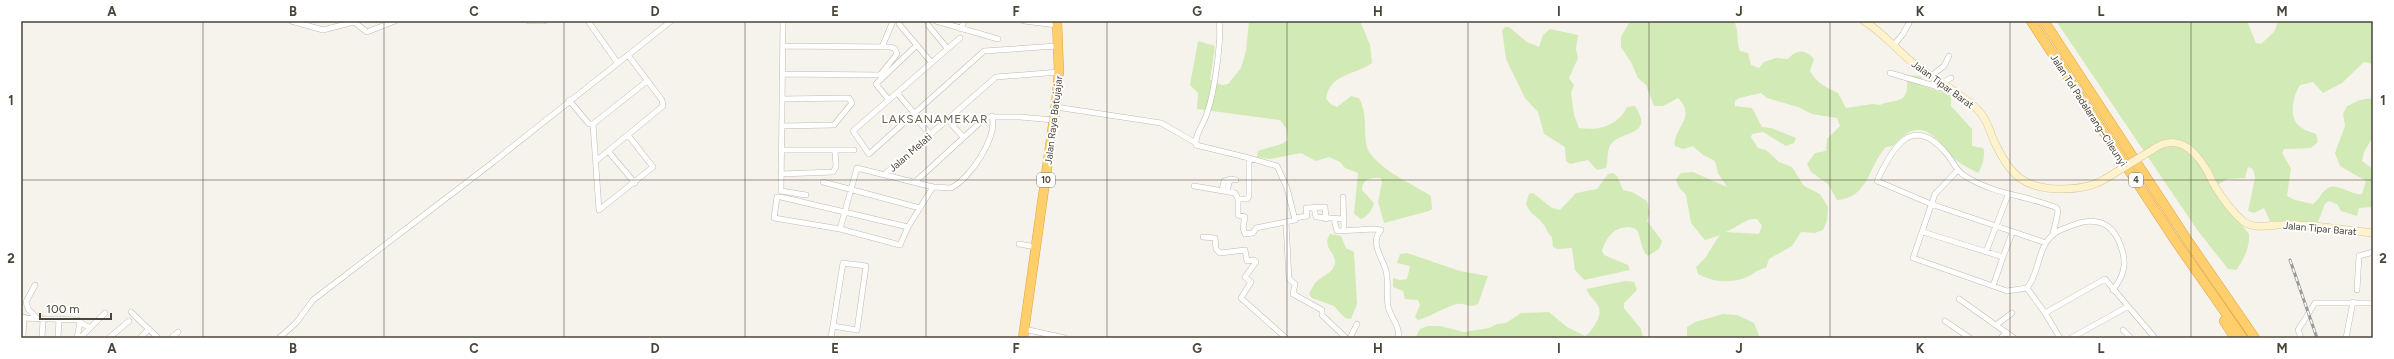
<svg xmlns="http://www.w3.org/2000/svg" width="2394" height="359" viewBox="0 0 2394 359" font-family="Figtree,sans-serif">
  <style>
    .green { fill: #d2eab5; fill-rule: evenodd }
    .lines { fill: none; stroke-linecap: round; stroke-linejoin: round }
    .street-casing { stroke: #c2bbae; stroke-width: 6 }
    .secondary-casing { stroke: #d6c79b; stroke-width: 8 }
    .highway-casing { stroke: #e0a43c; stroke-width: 10 }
    .street { stroke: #fff; stroke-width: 5 }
    .secondary { stroke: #fff3cd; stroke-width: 7 }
    .highway { stroke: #ffcf6e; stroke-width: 9 }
    .rail-casing { stroke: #9a9a9a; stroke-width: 3 }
    .rail { stroke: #fff; stroke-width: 1.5; stroke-dasharray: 4.5; stroke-linecap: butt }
    .secondary-bridge-casing { stroke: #d6c79b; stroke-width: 8; stroke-linecap: butt }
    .secondary-bridge { stroke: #fff3cd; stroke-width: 7 }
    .grid { fill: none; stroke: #4b4439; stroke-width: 1; stroke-opacity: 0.55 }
    .labels { text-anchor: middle; stroke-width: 4; stroke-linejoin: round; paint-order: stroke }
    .shield { fill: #fff; stroke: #817c74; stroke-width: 1 }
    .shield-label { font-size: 9px; font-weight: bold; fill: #4b4439 }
    .street-label { font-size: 10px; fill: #4b4439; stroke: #fff }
    .quarter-label { font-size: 12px; letter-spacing: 1px; fill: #6e6250; stroke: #fff }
    .neatline { fill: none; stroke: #4b4439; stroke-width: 1.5 }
    .grid-label { font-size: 13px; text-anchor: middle; font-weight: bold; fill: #4b4439 }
  </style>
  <rect width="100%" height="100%" fill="#f6f3ec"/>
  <path class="green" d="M1249,21H1360L1370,45L1372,63C1355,75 1329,74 1326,99L1332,105L1337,107L1351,96L1359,98C1367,113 1364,127 1366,143C1368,165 1415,185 1431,196L1432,209L1429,211L1384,223L1378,202L1382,182L1381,178C1371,177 1362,179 1362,190L1374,203C1373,209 1367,217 1361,219L1354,214L1358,173L1345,168L1340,162L1329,157L1316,161L1301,153L1270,159L1257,157L1258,151C1268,147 1281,146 1288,140L1286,128L1280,120L1197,109L1198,93L1190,85L1198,41L1215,46L1210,80L1222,85L1228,84L1241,68L1246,51Z
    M1630,21H1734C1739,30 1736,41 1740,51L1748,53L1751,65L1759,68L1764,62L1776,58L1788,59C1796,49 1806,49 1814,59L1810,71C1817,83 1825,87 1838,93L1846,108L1872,104L1880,105C1890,99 1906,105 1907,88C1907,84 1907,80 1908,75L1920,76L1922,78L1920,81L1923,86L1951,95V106L1972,129V146L1983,148C1986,153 1982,168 1978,173C1969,168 1957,163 1950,154C1930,130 1918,118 1893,146L1886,147C1868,166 1869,198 1837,200L1828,184L1811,172L1807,164L1815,153L1826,151L1827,139L1840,126L1837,118L1812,114L1798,107L1767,98L1761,93L1739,98L1735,101V106L1752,108L1762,127L1771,128L1796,138L1794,143L1786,146L1763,132L1752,134L1751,137L1758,148L1766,150L1779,162L1792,167L1804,186L1820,194L1828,207L1827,221L1823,230L1815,233L1801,232L1792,246L1769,259L1766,268C1757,269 1754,274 1747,277C1731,284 1713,282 1698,274L1696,267C1709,256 1710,248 1720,235L1705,240L1691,223L1686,195L1678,186L1676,179L1681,173L1693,172L1727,187L1718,173L1715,161L1703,155L1693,146L1683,149L1675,146C1672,128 1698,118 1678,98L1663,106H1654L1646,85L1638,78L1631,62L1621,47V37ZM1750,219H1757L1762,226L1759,234L1726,232Z
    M2056,21H2247L2256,43L2261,44L2274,32L2278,21H2373V64L2364,62L2342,83L2323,93L2313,82L2300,85C2293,96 2287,119 2302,128C2306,131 2312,132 2316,134L2318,142L2311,148L2284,149L2282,153L2291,168L2287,196L2295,200L2313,204C2319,200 2322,191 2328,188C2337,182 2352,196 2362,194L2366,181L2340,166L2335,153L2345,126L2343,114L2347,106L2360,100L2373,98V137L2364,152L2362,161L2373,169V207L2359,208L2357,216L2341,211L2337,204L2329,201L2325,204L2318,222L2270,221L2264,208L2254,213L2248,211L2255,178L2253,169L2248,167L2245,178L2227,179L2212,188L2249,234C2250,246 2244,260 2236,270L2228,269L2198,231Z
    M1505,27H1509L1527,42L1539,47L1543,35L1550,29L1578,35L1576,49L1578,58L1569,78L1574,85L1571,93L1574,115L1579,128C1599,131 1618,126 1627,107L1635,106C1655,136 1622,130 1611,144C1606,151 1609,160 1606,168L1597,170L1588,160L1570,164L1566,161L1565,147L1544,134L1538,112L1525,98L1506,59L1502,30Z
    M1613,173L1617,176L1623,190L1632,192L1647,201L1650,213L1647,221L1662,241L1659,249L1648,256C1640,250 1642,237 1636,229C1618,222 1606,236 1602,251L1604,255L1628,265L1630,270L1584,280L1575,270L1572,248L1557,249L1553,247L1552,237C1547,233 1547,228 1543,224C1537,215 1531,216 1526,204L1529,194L1533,193L1552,208L1560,210L1576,193L1597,189L1608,174Z
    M1330,234L1341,236L1346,248L1354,252L1357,304L1351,319L1345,318L1334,306L1312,298L1309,294C1311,290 1313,286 1315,283C1321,276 1333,274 1335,263C1337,254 1321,247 1330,234Z
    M1407,253L1460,271L1488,276L1478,304C1469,309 1464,302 1456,304C1443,308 1432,316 1418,320L1415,317L1420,305L1418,300L1405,299L1403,291L1393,287V278L1400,280L1407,279L1410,266L1397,263L1400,254Z
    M1625,281L1634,282L1637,290L1624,303V308L1641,329L1643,338H1415L1420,329L1427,326H1440L1464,332L1489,328L1497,324L1506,323L1521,313L1549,312L1567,327L1585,336C1590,333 1593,328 1596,323C1606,305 1593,303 1586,289Z
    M1723,314L1737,315L1754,323L1760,338H1687V327L1695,322Z"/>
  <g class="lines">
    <g class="street-casing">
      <path id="street" d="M291,21L323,30L354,22L367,32L395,21
        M529,21H544
        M588,21L617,62
        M783,21L781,191L806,195
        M936,21L998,39
        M1024,21L1057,25
        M899,24L931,62
        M928,25L947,48
        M961,29L964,21
        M960,38L853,131L869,154L984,51L1057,46
        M1893,46L1903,34L1910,21
        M882,47L893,21
        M1890,73L1952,91
        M782,74L880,75L897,54L895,49L891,47L783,46
        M1931,76L1944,66L1949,56
        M1942,83L1951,78
        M897,93L914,113
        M569,100L589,124H593
        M889,100L876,84L917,45
        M1056,107L1161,123L1196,143
        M913,115L930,134
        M947,119L963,137
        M593,124L599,210L653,167L628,135
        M593,124L647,81
        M782,126L834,125L852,103L849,98L782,99
        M781,150H854
        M608,151L635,183
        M597,160L663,106L662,100L628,55
        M781,174L833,172L836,167L835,150
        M885,174L996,77L1059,72
        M823,182L920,208
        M915,182L986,117H1020L1054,120
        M1194,186L1235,193L1238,199H1247L1249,196V158L1196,145C1195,132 1204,125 1207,113C1214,94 1222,40 1219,21
        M1222,191L1224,181L1230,179
        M1227,192L1230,179L1236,180
        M1343,197L1344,230
        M1238,199V215L1245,217L1243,228L1245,234L1253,233L1256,228L1295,220L1287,188L1277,166L1249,158
        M1314,207L1316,217L1343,219
        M1295,218L1307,216L1306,208L1325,207L1326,219
        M1334,219L1337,231L1374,229L1381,230C1369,243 1383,258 1386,271C1389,283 1386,294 1388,306C1390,317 1401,327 1398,338
        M1286,223L1289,279L1295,284L1293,294L1322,310V315L1346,338
        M908,227L781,197H777L774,218L840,229L900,245L908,227L933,187
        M840,229L857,168L933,187L951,188C970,179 998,137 992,116
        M1923,232L2003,257L1993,286L1913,258L1935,194L1957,171
        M1203,237L1215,238L1216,249L1220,253L1245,250L1247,261L1254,260L1256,262L1245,277L1251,282L1241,298L1286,338
        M2046,243L1931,204L1877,181C1892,148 1912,113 1946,153C1953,161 1956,171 1965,176C1995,195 2026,195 2057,208L2058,212L2053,234
        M1019,244L1036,247
        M1986,252L2008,195
        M2003,257L2012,233
        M35,285L26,302L28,309L38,319
        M1993,286L2007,291L2027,288C2040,273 2037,246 2054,234C2057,231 2063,229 2068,227C2094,215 2114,221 2122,250C2127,265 2123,277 2113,290
        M2027,288L2045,313L2105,279L2155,338
        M2357,290L2359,256L2373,252
        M1959,299L2014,338
        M131,312L158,338
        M2045,313L2060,338
        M21,318L78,320L80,322L77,338
        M1945,321L1970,338
        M80,322L90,328
        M1996,325L2012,313
        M1024,329L1065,338
        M2123,330L2131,338
        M23,338L24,317
        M42,338L43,319
        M58,338L59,319
        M80,338L105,313
        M109,338L129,321
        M140,338L149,329
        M171,338L178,332
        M279,338L296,323L313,300L492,163L671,21
        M831,338L843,263L866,266L857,330L833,326
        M1350,338L1357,324
        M2001,338L2006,332
        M2071,338L2127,307
        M2301,338L2298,330L2315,303H2373
        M2346,338L2353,302"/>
    </g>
    <g class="secondary-casing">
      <path id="secondary" d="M1864,21C1884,33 1898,52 1917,66C1937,81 1961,93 1978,110C1988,120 1989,131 1995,143C2010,175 2024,189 2061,189C2076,189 2092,187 2105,179
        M2152,150C2175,133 2193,147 2206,169C2210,175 2212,182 2216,188C2223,199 2233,213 2243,221C2253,229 2266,226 2278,225C2310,223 2342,230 2373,233"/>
    </g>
    <g class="highway-casing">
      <path id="highway" d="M2031,21L2176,242L2243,338
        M2044,21L2188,241L2255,338
        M2224,321L2235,338
        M1023,338L1056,104L1059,72L1057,21"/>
    </g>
    <use href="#street" class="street"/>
    <use href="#secondary" class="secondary"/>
    <use href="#highway" class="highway"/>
    <g class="rail-casing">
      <path id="rail" d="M2290,260L2317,338"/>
    </g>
    <use href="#rail" class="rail"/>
    <g class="secondary-bridge-casing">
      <path id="secondary-bridge" d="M2105,179L2152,150"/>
    </g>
    <use href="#secondary-bridge" class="secondary-bridge"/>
  </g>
  <path class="grid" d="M203,21V338M384,21V338M564,21V338M745,21V338M926,21V338M1107,21V338M1287,21V338M1468,21V338M1649,21V338M1830,21V338M2010,21V338M2191,21V338M21,180H2373"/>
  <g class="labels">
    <g class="shield">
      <rect x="1037" y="173" width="18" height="14" rx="3"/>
      <rect x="2129" y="173" width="14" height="14" rx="3"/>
    </g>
    <g class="shield-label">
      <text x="1046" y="183">10</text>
      <text x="2136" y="183">4</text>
    </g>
    <g class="street-label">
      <text transform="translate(1943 84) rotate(36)" y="4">Jalan Tipar Barat</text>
      <text transform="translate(2089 110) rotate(57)" y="4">Jalan Tol Padalarang–Cileunyi</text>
      <text transform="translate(1053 120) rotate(-83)" y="4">Jalan Raya Batujajar</text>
      <text transform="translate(910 152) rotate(-41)" y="4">Jalan Melati</text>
      <text transform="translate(2320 228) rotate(5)" y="4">Jalan Tipar Barat</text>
    </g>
    <g class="quarter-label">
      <text x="935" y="123">LAKSANAMEKAR</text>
    </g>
  </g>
  <rect width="2394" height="359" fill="none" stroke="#ffffff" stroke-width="44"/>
  <path d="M40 313v6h71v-6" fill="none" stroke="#4b4439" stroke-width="2"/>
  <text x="46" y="313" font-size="12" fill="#4b4439" stroke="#ffffff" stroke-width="3" paint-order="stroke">100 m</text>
  <rect x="22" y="22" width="2350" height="315" class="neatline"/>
  <g class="grid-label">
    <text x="112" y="16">A</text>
    <text x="293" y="16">B</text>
    <text x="474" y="16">C</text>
    <text x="655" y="16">D</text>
    <text x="835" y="16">E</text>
    <text x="1016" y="16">F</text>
    <text x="1197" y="16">G</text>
    <text x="1378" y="16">H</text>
    <text x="1559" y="16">I</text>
    <text x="1739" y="16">J</text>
    <text x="1920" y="16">K</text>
    <text x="2101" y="16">L</text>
    <text x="2282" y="16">M</text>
    <text x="11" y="105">1</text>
    <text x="2383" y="105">1</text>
    <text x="11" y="263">2</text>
    <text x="2383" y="263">2</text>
    <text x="112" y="353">A</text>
    <text x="293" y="353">B</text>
    <text x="474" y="353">C</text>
    <text x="655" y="353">D</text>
    <text x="835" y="353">E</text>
    <text x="1016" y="353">F</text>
    <text x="1197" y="353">G</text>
    <text x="1378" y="353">H</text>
    <text x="1559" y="353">I</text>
    <text x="1739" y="353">J</text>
    <text x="1920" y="353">K</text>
    <text x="2101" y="353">L</text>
    <text x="2282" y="353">M</text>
  </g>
</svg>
